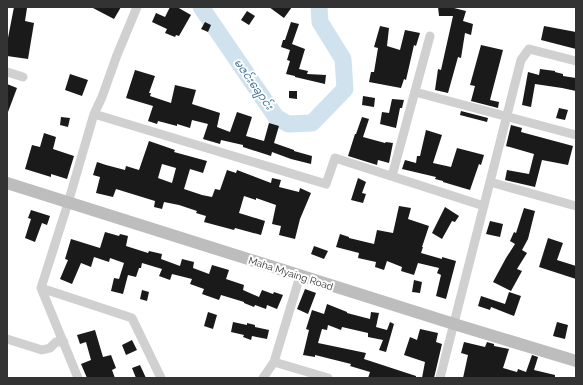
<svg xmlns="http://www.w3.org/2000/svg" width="583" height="385" viewBox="0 0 583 385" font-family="Raleway,'Noto Sans Myanmar',sans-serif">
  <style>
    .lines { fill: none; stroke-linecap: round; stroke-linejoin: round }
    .river { stroke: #cfe2ee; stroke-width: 17 }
    .building { fill: #1a1a1a; fill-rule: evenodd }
    .street { stroke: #d0d0d0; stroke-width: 9 }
    .secondary { stroke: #bdbdbd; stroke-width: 12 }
    .labels { text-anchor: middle; stroke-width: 4; stroke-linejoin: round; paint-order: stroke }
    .street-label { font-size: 10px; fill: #333; stroke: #fff }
    .water-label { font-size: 11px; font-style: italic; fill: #3f7597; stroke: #fff }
  </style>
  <rect width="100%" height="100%" fill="#fff"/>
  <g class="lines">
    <path class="river" d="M201,7L276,117L288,124L312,123L345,89L343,59L320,22L319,7"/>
  </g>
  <path class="building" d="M14,7L27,8L25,21L34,23L28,59L7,56V43Z
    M91,7H121L114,19Z
    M170,7H177L191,15L179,36L176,35L175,37L165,33L167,29L152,22L156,13L165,17Z
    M269,7H292L284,18Z
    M438,7H450L466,11L463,21L473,24L471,35L465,33L461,58L458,57L448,93L435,90L438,69L441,70L453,16H439Z
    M247,11L255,16L249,25L241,20Z
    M205,22L211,25L208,32L201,29Z
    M291,22L299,24L292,44L305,49L299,69L308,71L307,74L326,75L325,84L295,77V76L286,74L290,61L287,60L290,50L281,47L283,40H285Z
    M380,26L389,28L387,46L400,50L405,30L420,33L416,46L414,45L406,80L404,79L401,88L369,82L371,72H374L378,48L374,47Z
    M544,26L576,32V49L541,40Z
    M481,45L503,50L490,100L499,102L498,108L471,101L475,86L470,85Z
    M540,69L555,71V72L563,74V76L576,78V91L562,88L535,84L531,107L522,105L528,72L539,75Z
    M135,70L155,76L149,93H151L150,96L171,103L175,85L196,90L192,104L220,113L217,127L230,132L237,112L252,117L246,136L264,141L269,123L279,126L274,143L294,150V151L312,156L311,164L291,159L272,152L271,156L243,147V145L221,140L220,144L203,139L208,124L192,120L190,128L177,124V126L158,121L157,124L148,121L153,106L126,98Z
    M70,74L88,80L82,96L65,90Z
    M7,84L17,88L8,112H7Z
    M289,91H297V99L289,98Z
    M363,96L375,98L374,107L362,105Z
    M392,99L404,100L402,108H400L396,128L380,124L382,112L389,113Z
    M559,108L568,110L565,120L556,118Z
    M461,111L488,118L487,122L460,115Z
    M61,117L70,118L68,127L60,125Z
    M362,117L369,119L363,137L385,143L386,142L393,143L389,163L378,160L377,165L348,156L355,134H356Z
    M511,125L522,128L521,132L573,146L568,165L542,160L535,187L505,180L507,170L529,174L534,154L506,146Z
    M426,130L442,135L433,163L451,167L457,148L484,155L481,165L479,164L470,190L443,182V181L435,179L436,177L402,169L405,160L416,163L417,156H420Z
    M44,133L56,137L53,149L74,156L67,179L51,174V177L25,169L32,145L40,147Z
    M149,141L175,150L174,152L207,161L203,173L190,169L184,189L202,195L212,197L215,189L220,190L227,170L236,173L237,170L271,183L272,178L281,180L279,187L299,192L300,188L311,193L300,219L295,239L279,235L281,226L272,224L276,205L256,198V200L244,196L239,213L265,221L261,235L235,228L234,230L204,222L206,216L196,213L197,211L179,205L164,202L162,209L154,207L155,201L116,189L113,197L96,193L100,177L93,175L97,162L106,165L125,170L126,166L139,170ZM162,164L176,168L172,183L158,178Z
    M358,178L366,182L362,193L366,194L363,203L351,200Z
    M399,206L411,208L408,219L429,226L422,247H423L421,253L442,259V257L456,261L446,299L436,296L441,275L437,273L439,268L418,263L414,275L401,271L402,267L387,261L384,270L375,267L376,262L358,258L359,253L336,247L340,234L349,237V238L374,244L377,230L393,233Z
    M445,207L459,216L455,222L452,221L442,239L432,233Z
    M524,208L535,211L528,239L522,250L527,253L517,269L522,271L511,291L493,282L506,258L515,244L510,241L514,232L516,233Z
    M31,210L50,216L47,225L42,223L35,242L25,238L31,219L28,218Z
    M490,221L503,224L500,237L486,234Z
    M105,232L119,236L120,234L128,236L126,246L148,253L149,251L162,254L161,259L180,266L182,259L194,262L193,268L209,274L212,265L229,270L226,279L244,285L243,290L259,297L262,290L273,294L274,292L283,295L277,309L267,305L266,309L255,305L254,307L244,303V302L221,295L219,300L202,294L204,289L190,284L192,279L172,274L170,280L159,276L162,269L142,263L141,268H139L136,277L128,275L123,294L111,291L114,278L119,279L124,263L110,258L109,262L94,257L91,267L81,263L72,284L60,279L68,260L65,259L71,239L100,248Z
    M548,238L563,243L557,260L576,266V279L539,267Z
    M314,246L328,251L324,259L311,254Z
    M414,280L422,282L420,293L412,292Z
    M305,289L316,293L308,314L297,309Z
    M142,290L149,292L147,301L140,299Z
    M509,292L521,296L514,316L491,307L490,310L478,306L481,296L505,304Z
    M327,304L347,312V313L370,319L371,312L379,313L376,327L387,330L390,322L394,324L386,352L379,350L383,340L368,337V333L342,327L341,330L328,325L327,330L322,329L318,343L366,353L364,359L416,376V378H368L370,372L350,366L351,364L315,355V357L303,355L309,330L306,329L312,310L324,314Z
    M208,312L217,315L213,329L204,326Z
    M233,322L247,325V323L255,325V327L269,330L267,339L252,336L251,340L243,337L244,335L231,332Z
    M557,322L568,325L565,339L553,336Z
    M420,329L438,333L436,342L442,344L434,378H422L425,362L404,355L410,337L417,340Z
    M95,330L103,357L111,355L116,368L112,370L115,378H87L81,364L91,360L86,342L80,344L77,335Z
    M132,340L137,350L126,355L122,345Z
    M464,342L485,347L487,342L494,344V346L509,349L503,368L517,372L518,369L526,372L532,355L538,357L534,370L555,375V378H463L468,355L461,353Z
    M140,365L146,378H136L132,368Z"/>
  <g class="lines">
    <path class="street" d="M7,72L23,77
      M415,92L576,135
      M94,114L326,184L335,158L484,206
      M392,176L430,36
      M490,182L576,206
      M41,288L132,318L161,378
      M7,339L42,350L50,348L56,342H64
      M274,362L328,378
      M78,378L41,288L68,203L94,114L102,97L117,55L137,7
      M263,378L274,362L300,276
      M440,378L521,60L529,49L576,61"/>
    <path class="secondary" d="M7,183L454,324L576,361"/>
  </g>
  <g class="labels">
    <g class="street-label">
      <text transform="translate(291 273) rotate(18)" y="4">Maha Myaing Road</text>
    </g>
    <g class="water-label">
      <text transform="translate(254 84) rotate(55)" y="4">မဇင်းချောင်း</text>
    </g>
  </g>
  <rect width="583" height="385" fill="none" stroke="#333333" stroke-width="16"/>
</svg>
